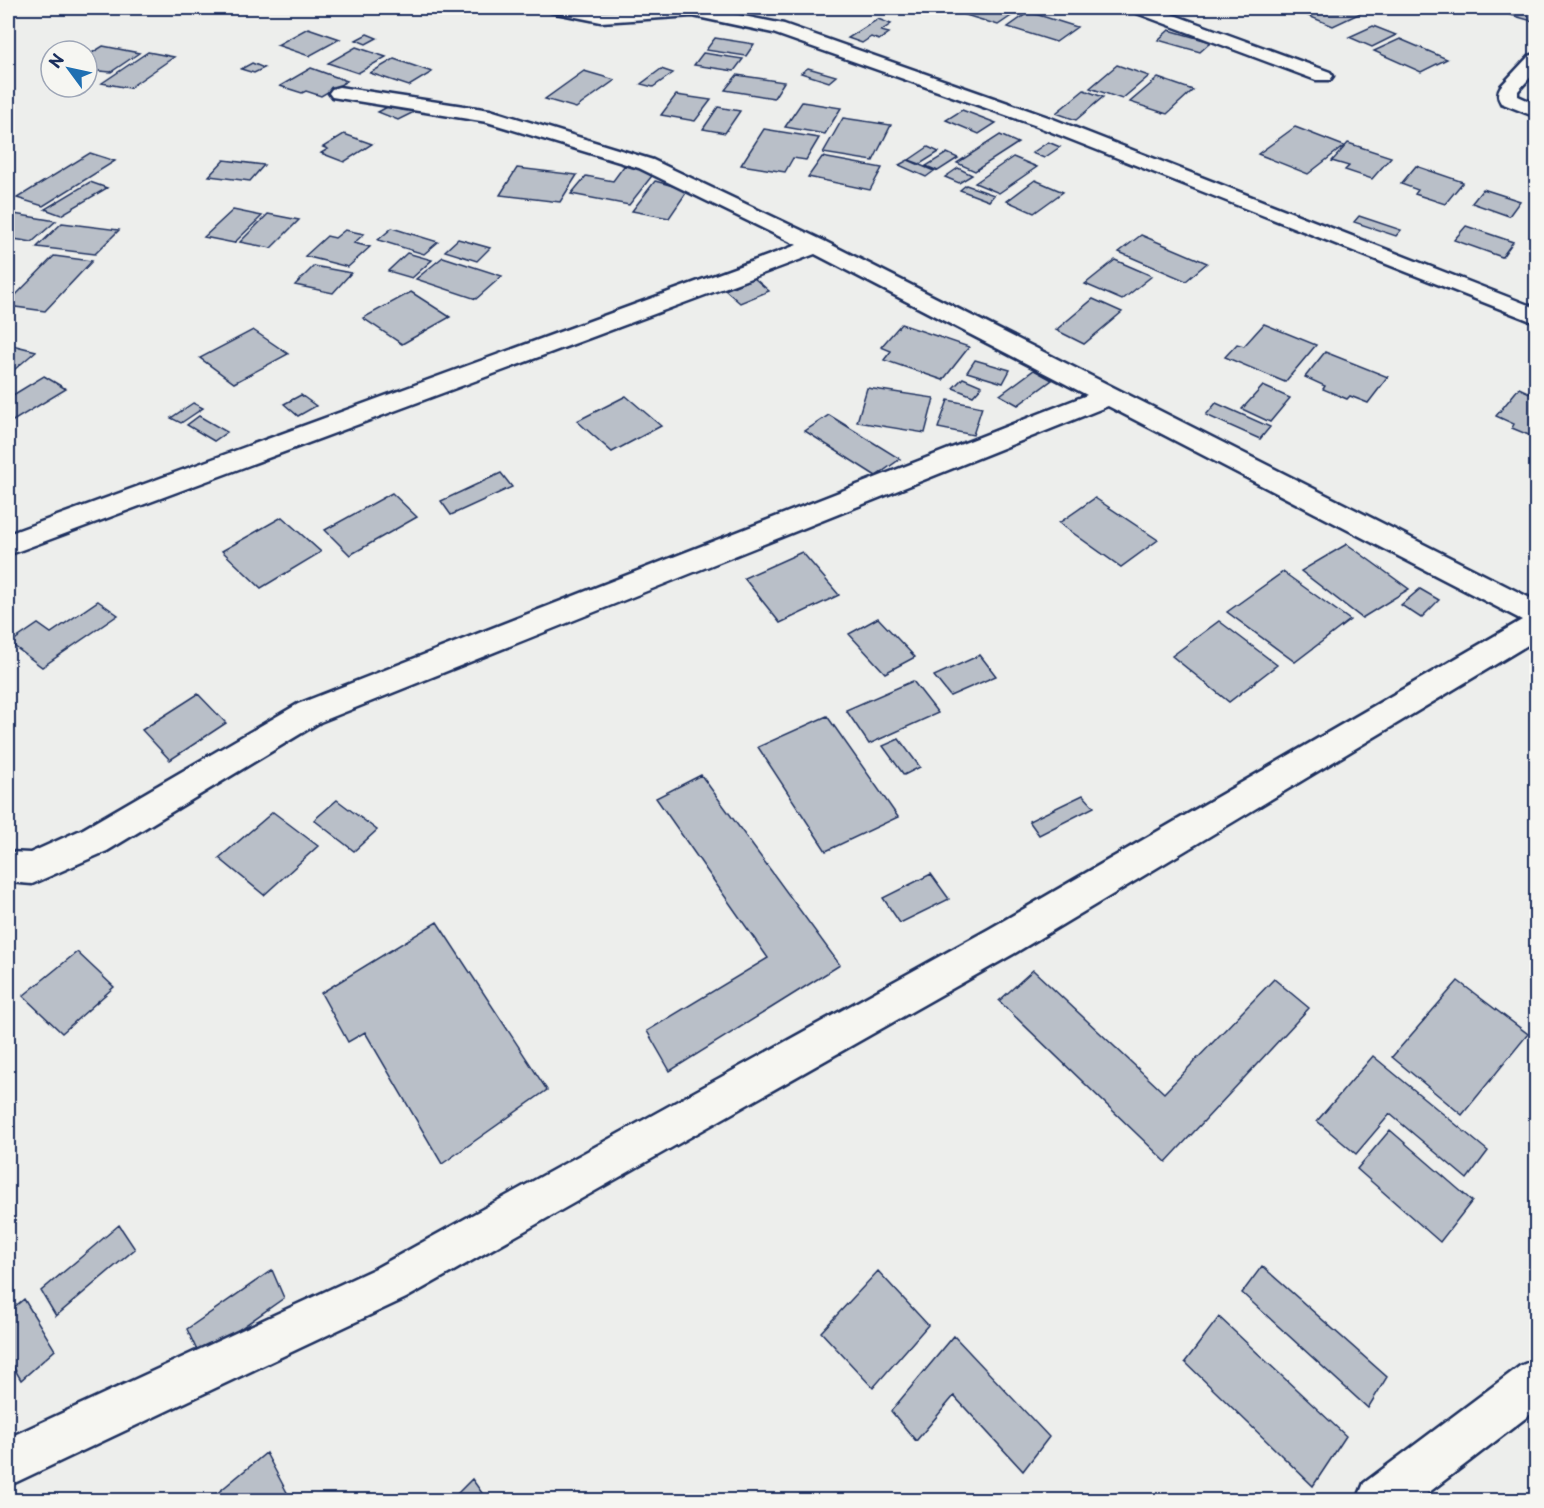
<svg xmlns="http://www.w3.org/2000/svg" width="1544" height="1508" viewBox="0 0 1544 1508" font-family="'Playpen Sans',sans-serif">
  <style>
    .building { fill: #b9bfc8; stroke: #1b2f5e; stroke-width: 1.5 }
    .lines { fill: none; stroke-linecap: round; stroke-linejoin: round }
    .street-casing { stroke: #1b2f5e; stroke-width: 5 }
    .street { fill: #f6f6f2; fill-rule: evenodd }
  </style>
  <rect width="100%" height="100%" fill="#edeeec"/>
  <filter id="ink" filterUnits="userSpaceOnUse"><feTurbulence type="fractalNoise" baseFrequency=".0167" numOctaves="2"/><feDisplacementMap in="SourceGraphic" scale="12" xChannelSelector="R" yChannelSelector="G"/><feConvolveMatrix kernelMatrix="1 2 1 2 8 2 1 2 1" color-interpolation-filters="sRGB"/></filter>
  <g filter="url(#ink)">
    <path class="building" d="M963,8H1004L1017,12L998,25L956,12Z
      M1289,8H1362L1367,10L1333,26Z
      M1508,8H1536V22L1504,13Z
      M1029,12L1077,27L1056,42L1008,27Z
      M878,19L891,24L881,31L889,33L879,40L871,37L862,43L848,38Z
      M1373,26L1396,35L1372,47L1349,37Z
      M308,28L340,39L309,56L277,45Z
      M1169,30L1211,42L1200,52L1158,40Z
      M367,34L377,38L366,44L356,40Z
      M715,38L754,44L746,56L706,50Z
      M1400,39L1447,59L1421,72L1374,51Z
      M103,46L139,53L111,72L87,70V56Z
      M356,47L386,57L358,73L328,63Z
      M148,52L174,57L129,88L102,83Z
      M703,53L743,59L734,71L694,65Z
      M394,59L432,72L409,86L370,73Z
      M252,63L264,68L254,73L241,69Z
      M1117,65L1149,76L1122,99L1090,88Z
      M311,68L347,81L321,96L306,91L302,93L280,86Z
      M808,68L836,76L829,82L801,73Z
      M661,69L673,73L653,87L641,84Z
      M584,71L615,80L576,108L545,99Z
      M737,75L784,82L774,98L725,90Z
      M1158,78L1193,90L1167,114L1130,102Z
      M1084,90L1103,97L1076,120L1056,113Z
      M676,95L711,100L695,121L661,115Z
      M802,102L841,108L825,134L785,127Z
      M393,104L414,112L398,120L378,112Z
      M718,107L740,111L725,133L703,129Z
      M962,110L996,123L979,134L946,120Z
      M843,118L891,125L873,161L823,153Z
      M1295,127L1344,146L1308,174L1258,154Z
      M764,129L819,138L806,160L793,158L785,172L741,165Z
      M344,134L372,144L344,162L321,153L328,149L323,147Z
      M1000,135L1018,143L975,171L957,163Z
      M1048,142L1060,147L1044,158L1032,153Z
      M1348,143L1391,157L1372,179L1345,170L1349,166L1332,161Z
      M928,147L939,152L920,164L909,160Z
      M90,153L115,161L43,206L17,198Z
      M947,153L958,158L938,171L926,166Z
      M822,157L882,168L870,190L808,177Z
      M1013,157L1037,167L999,193L975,183Z
      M224,160L264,165L250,181L209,176Z
      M908,160L934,171L926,177L899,165Z
      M624,166L655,172L629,205L571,194L586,176L613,181Z
      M1416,166L1463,182L1445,204L1415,194L1418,190L1401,184Z
      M517,168L577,175L560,202L500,195Z
      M958,168L972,175L959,183L945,177Z
      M1035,180L1063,192L1034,213L1007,201Z
      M655,181L688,190L669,218L632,211Z
      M90,182L107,188L61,215L45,209Z
      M966,185L994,195L989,201L960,190Z
      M1483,189L1520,201L1509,216L1472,203Z
      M233,210L262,216L234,243L204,237Z
      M8,213L56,221L32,242L8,238Z
      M268,214L299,220L271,248L240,242Z
      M1359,216L1401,230L1396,236L1354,222Z
      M62,223L119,230L95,254L37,247Z
      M1466,226L1513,242L1502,257L1454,240Z
      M392,228L438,242L424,254L378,240Z
      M345,230L364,234L354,243L370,247L348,267L305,256L327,236L335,238Z
      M1141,235L1207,263L1186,281L1119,252Z
      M458,239L490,248L477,261L445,251Z
      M407,253L432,260L412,278L388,271Z
      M54,256L92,261L45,311L8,306V303Z
      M443,257L502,276L476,299L416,279Z
      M1115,260L1152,276L1122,300L1085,284Z
      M314,266L351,273L333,293L295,285Z
      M754,278L769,291L740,303L725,290Z
      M411,292L450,317L402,344L363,318Z
      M1093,299L1122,312L1084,344L1056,330Z
      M901,324L969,347L943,380L884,360L891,351L881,347Z
      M1264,324L1316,345L1285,382L1225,357L1237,344L1244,346Z
      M253,330L288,354L234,383L200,358Z
      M8,344L36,351L14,370L8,368Z
      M1325,352L1388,377L1368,403L1350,396L1347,399L1323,389L1325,386L1305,377Z
      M975,360L1010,370L1003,383L967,372Z
      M1034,370L1052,380L1018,405L1000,395Z
      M44,376L66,389L8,424V398Z
      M963,378L982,386L973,396L953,388Z
      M1263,386L1290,398L1270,422L1242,409Z
      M867,388L934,398L925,433L857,422Z
      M1519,388L1536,396V438L1512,428L1514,424L1496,416Z
      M301,395L316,406L298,416L284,404Z
      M626,396L661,426L612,452L577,421Z
      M948,400L982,407L973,435L938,428Z
      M193,403L203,408L181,423L171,418Z
      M1216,403L1270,427L1260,439L1206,415Z
      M829,415L900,459L876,476L805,431Z
      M199,416L227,432L214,441L187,425Z
      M501,473L512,487L451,515L441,501Z
      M392,493L417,517L350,555L325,530Z
      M1095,498L1158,540L1121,567L1059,523Z
      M282,517L321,552L261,588L222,551Z
      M1347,544L1409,589L1362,618L1301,571Z
      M802,552L839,595L780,623L744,578Z
      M1283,572L1350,620L1295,662L1227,612Z
      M1420,589L1439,600L1421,618L1401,605Z
      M98,601L118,615L42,667L10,643L38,624L51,633Z
      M878,618L915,657L885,673L849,634Z
      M1219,621L1277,665L1229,702L1172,656Z
      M980,655L996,676L950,696L934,676Z
      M913,681L938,713L869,744L846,710Z
      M198,694L226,723L170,760L142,730Z
      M827,716L898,817L826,851L758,747Z
      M899,739L920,767L904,775L883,746Z
      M701,775L840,965L670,1071L647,1031L768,958L656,798Z
      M1083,795L1094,807L1039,835L1029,821Z
      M337,800L377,830L354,851L314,820Z
      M273,812L318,846L264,895L219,858Z
      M931,874L949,899L900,923L883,898Z
      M437,922L547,1090L442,1164L365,1032L348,1042L321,993Z
      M77,952L114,987L62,1033L23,996Z
      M1033,970L1164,1093L1274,979L1309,1008L1166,1162L999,1001Z
      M1458,981L1528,1034L1462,1115L1392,1057Z
      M1373,1056L1488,1151L1467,1179L1390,1114L1356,1154L1317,1121Z
      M1390,1130L1472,1201L1440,1242L1357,1169Z
      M119,1225L135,1249L56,1316L41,1291Z
      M1262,1266L1387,1377L1368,1408L1242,1293Z
      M272,1270L284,1298L200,1357L187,1329Z
      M878,1271L928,1325L873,1388L821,1332Z
      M24,1299L55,1350L21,1380L8,1358V1312Z
      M1219,1317L1346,1436L1313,1486L1185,1362Z
      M954,1336L1049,1437L1023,1471L954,1396L916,1441L891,1411Z
      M266,1453L291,1500H209Z
      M472,1479L487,1500H451Z"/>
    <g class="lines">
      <g class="street-casing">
        <path id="street" d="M548,8H581L601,12L703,8L784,24L1048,117L1536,308V323L1034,125L773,33L693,16L601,22L551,12Z
          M1131,8H1155L1330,72L1333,76L1330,80H1316L1134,12Z
          M1536,54V71L1518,91V96L1536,104V117L1501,103C1497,97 1497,92 1501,86L1529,56Z
          M339,87L490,110L653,160L824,241L1536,601V640L1015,953L406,1298L8,1486V1438L376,1268L989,929L1522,620L1108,406L320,722L107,851L32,884L8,882V852L30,853L83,829L298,704L1087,395L815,254L8,555V534L797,245L639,168L487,122L332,97L329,93L332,89Z
          M1536,1359V1410L1419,1500H1357L1364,1483L1520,1366Z"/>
      </g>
      <use href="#street" class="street"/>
    </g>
  </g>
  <rect width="1544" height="1508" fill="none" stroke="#f6f6f2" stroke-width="30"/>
  <rect x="15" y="15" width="1514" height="1478" fill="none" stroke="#1b2f5e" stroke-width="2" filter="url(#ink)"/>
  <g transform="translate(69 69) rotate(303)"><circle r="28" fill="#f6f6f2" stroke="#9ea6b7" stroke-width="1.5"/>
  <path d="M0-4.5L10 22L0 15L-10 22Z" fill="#1f6fb2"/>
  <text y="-9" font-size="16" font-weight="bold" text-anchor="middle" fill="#1b2f5e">N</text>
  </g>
</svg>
